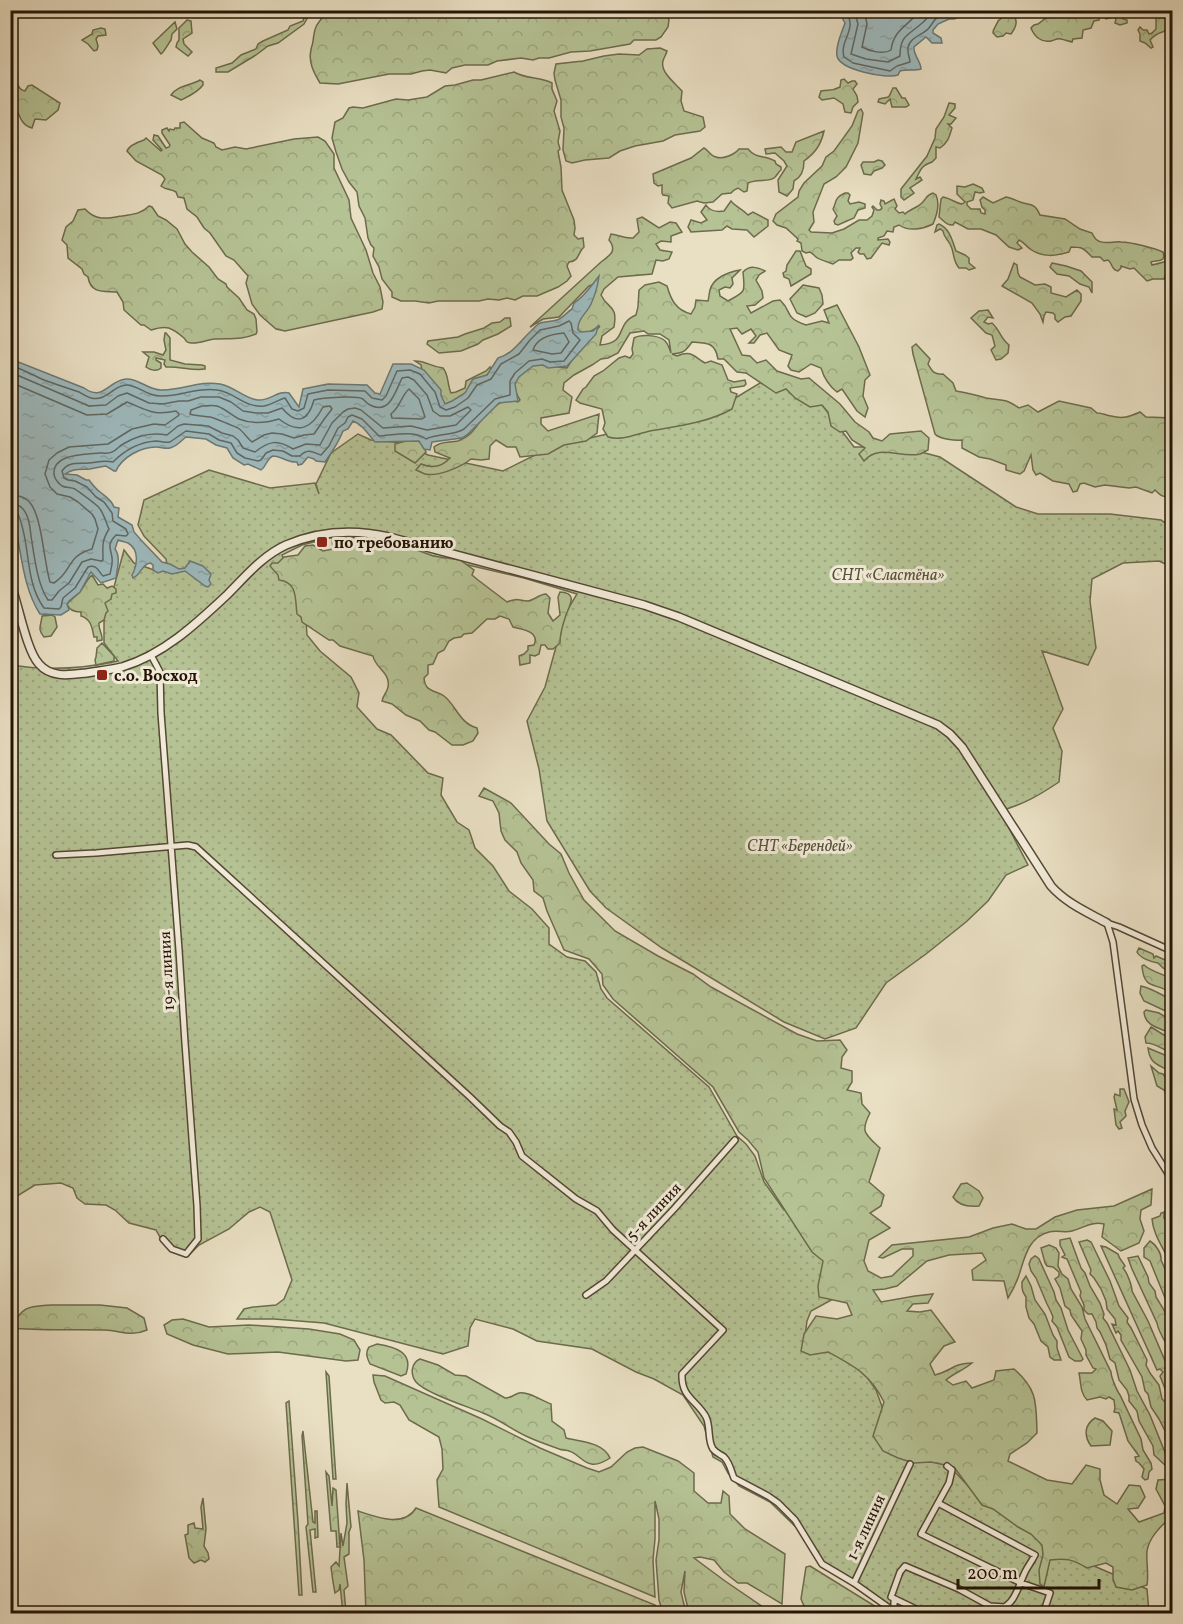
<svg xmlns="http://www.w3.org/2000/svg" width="1183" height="1624" viewBox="0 0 1183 1624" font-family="Vollkorn,serif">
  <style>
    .grass { fill: url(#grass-dots); stroke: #6c6b4c; stroke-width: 1.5 }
    .forest { fill: url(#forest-crowns); stroke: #6c6b4c; stroke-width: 1.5 }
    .water { fill: url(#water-ripples); stroke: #6c7874; stroke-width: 1.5 }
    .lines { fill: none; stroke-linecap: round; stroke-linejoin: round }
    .shore { stroke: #606762; stroke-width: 1.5 }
    .minor-casing { stroke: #544734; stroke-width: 8 }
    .tertiary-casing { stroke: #544734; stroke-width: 10 }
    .minor { stroke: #f1ead8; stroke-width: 5 }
    .tertiary { stroke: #f1ead8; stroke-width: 7 }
    .poi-dot { fill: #8f2418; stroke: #f1ead8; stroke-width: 2 }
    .labels { text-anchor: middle; stroke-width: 6; stroke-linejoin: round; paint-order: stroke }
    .poi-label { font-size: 16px; font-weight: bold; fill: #231405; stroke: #f1ead8; text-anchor: start }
    .park-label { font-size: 16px; font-style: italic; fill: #565137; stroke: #f1ead8 }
    .street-label { font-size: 16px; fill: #231405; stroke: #f1ead8 }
  </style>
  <defs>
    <pattern id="grass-dots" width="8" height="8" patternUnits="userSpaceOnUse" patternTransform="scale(1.5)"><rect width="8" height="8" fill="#b5c294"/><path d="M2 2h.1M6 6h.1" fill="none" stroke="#9ba67e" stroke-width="1.8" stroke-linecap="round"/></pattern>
    <pattern id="forest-crowns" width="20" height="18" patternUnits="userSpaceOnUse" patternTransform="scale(1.5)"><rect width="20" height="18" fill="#b5c294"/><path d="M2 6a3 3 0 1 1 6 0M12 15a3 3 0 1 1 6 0" fill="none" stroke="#9ba67e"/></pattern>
    <pattern id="water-ripples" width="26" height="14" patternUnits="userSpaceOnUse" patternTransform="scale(1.5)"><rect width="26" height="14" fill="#9dbabe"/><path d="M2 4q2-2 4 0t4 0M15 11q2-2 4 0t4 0" fill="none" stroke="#879fa2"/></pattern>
  </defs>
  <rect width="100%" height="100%" fill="#e9dfc3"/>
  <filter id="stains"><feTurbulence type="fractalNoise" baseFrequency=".00333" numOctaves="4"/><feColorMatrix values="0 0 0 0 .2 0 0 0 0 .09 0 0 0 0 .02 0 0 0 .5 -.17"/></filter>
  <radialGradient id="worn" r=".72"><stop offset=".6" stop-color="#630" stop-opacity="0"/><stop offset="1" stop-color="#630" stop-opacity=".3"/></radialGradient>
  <path class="grass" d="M770,377L816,397L854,447H902L940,457L1016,507L1038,514H1110L1161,520L1172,528V567L1159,561L1123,563L1092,579L1090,601L1096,648L1088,665L1042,651L1063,709L1053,728L1062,751L1059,782C1038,796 1024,804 1000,811L1028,865L1006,875L988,901L966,922L926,954L886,983L856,1028L825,1039L784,1022L662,948L606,908L590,891L547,821L539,769L527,721L545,687L565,614L577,594L524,578L399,549L366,537L330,538L302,545L282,555L295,586L306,620L307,635L320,651L351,677L359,693L357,707L377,729L391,735L428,773L443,778L441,795L457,822L469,830L475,848L493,866L509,891L532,909L549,928V944L567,957L585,961L596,972L601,989L607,998L709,1087L737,1136L746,1144L755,1156L764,1182L784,1210H799L815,1226L833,1299L811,1311L807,1321L805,1336L854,1358L876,1390L884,1412L942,1458L969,1487L1062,1552L1147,1589L1149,1613L914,1614L903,1609L891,1612L819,1563L801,1532L770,1502L739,1486L728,1473L722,1462L713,1457L704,1426L683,1395L654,1379L636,1372L592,1349L537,1341L513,1329L475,1319L470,1328L468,1346L443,1354L324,1323L274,1319H237L244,1309L253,1307L276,1305L284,1299L292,1280L270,1212L260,1207L249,1212L229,1229L199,1245L188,1256C167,1251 166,1248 156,1230L129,1223L115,1210L106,1205L85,1204L77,1198L73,1188L61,1183L35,1185L14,1198L11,1197L10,665C48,671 82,669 118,661L104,643V615L101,603L114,587L124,550L134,563L154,570H168L166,559L144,536L138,525L144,500L209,470L270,488L315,483L319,494L316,484L331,453L358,434L371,440L403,443L428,455L503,471L551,447L629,429L680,422L737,397Z"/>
  <path class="forest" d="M664,10L669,20L668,27L661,37L656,40H634L630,44L590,51L571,52L549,58H539L533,60L521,58L497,61L488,65H465L452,68L446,73L430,70L422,71L411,74H389L338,84L320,83C314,73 308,62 311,50C311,47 313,44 313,41C315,24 317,24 328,11Z
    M1063,10L1118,11L1117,14L1122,15L1123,19L1127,20V23L1120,25L1115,23L1116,19L1114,17L1106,19L1103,15H1100L1099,20L1094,21L1091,28L1083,30L1082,38L1073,39L1072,42C1068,41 1065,40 1061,39C1056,38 1056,40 1051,41C1041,43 1034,36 1031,28L1034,25L1038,24L1051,14L1063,12Z
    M1008,13H1012C1019,21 1016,27 1011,34L1006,33L1003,36L997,37L993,33C993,28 997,25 998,21Z
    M309,15L304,24L278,43L268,46L256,55L228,72H216V68L232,63L241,55L256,49L258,44L263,41L288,30L290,26L303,21L304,18Z
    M1156,16L1163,17L1167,22L1171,21L1172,19V25C1170,26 1169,28 1167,30C1160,34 1158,31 1150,40L1153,47L1151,48L1145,43L1140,41V34L1138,30L1140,27L1143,30H1147L1149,34L1152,33L1156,29Z
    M187,20L191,21L192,33L183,39L184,44L192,52L188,56L176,47L177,43L179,40V28Z
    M175,22L177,29L172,34L171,40C168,44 164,52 161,54L153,43Z
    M101,28L105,29L106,35L98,36L96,39L98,46L97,50L94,51L88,44L82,40L92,34L93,30Z
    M660,48L667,51C666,55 664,57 663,61C660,72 675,83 682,91L681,101L684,111L703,117L705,127L700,131L675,135L663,141L635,146L620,151L609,158L585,160L572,163L566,161L563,150L564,128L561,117V100L555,80L554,73L556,64L583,61L604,56L619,54L639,55L647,49Z
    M514,72C526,79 540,77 552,83V89L557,101L554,111L560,131L558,142L560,149L558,151L561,167L562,190L574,220L575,228L574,235L578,239L583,238L584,247C577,253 580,261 569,262L567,266L571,276L567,281L558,287L537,296H523L515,300L507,298L499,300L488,299L479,301H438L429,303L415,301H401L392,297V292L382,279L379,267L373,256L374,248L371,245L368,238L365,218L359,206L357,192L349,182L342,169L336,152L332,138L335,122L343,118L349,108L353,107L363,108L396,99L408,100L427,97L445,86L455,85L473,80H481Z
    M10,78H14C18,83 18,90 25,91L28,86L32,85L60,103L58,110L46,120L35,119L32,128C23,126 20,118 17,110L13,109L11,106Z
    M844,79L848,83L852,81H855L857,84L853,89L857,96L858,102L853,107L851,113L845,112L843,104L834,98L822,100L819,97L821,91C829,89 831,92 840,87L841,80Z
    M200,80L203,82V85C197,93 189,96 181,100L171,95C178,85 190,86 200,80Z
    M893,88H896L902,98H905L909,105L906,107H892L890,99L885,104L878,102L879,99C892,96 887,100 893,88Z
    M949,103L955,104V108L949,115L956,118L951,124H948L952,128C949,138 948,142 940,148L936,147V158L932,162C921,166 921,169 916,179L920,177L922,180L910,188L914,193L904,200L901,197V189L927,156L935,138L936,129L944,117Z
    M861,109L863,113L858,143L846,167L836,177L824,184L813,212L814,222L809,230L811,232L832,233L844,229L859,220H867L872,216L874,210L872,207L873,206L877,210H880L882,208L880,204L881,200L884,201L885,204L894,199L897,206L895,209L899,213L903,212L905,214C910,209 917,208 922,203C927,198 926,195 933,193L936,195C940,204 937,215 933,224C923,229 909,232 899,225L894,227L893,232L887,231L884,236L878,238V240L888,239L890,242L889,245L882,243L871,258L867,259L864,254H860L858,252L860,248H856L851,253L853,258L851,260H839L833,264C830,263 818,259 816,257C814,255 812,253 810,252L806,253L802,251L801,243L797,241L798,239L786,228L777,225L773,221L776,214L798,197L799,191L804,183L822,166L826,157L834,151L852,126L858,111Z
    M184,122L202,138L214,143L216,147L222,150L235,147L246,149L294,139L318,137L325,141L334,154V168L349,200L351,218L366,250L373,273L380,287L383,302L382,309L373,312L285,331L276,329L260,315L252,304L246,283L248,276L234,260L226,256L210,233L204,228L197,217L187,209L184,198L178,197L176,192C171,189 166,190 161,186L165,179L162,175L136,161L127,151C129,145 138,142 144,140L146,138L161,151L162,150L153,140L154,135L158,136L166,148L169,147L170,145L162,133V130L167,128L169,131L170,129L174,130L175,128H180V123Z
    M824,131C821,145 815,153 804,161C804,169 802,177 794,181L793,189L787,196L779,192L778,180L787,166L784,161L775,153L766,154L765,149L781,147L786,152H792L796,142Z
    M704,148C708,150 711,156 716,157C723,160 735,154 739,149H748C756,159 765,155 775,161L776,164L781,167V170C778,172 777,176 774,178C769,182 756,179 748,183L747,191L744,192L738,188L734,190L731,193L722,194L713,202L704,203L697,201L672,208L668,203L669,196L663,195L662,193V185L658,186L654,183L653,174L691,158Z
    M878,160L882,161L885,165L882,168L874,171L871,175L864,174L861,165L863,162H874Z
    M973,184L982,188L984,192L980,193L975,192L973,200L967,202V205L971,209H980L981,213L985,214V210L982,207L980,200L983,197L993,203L1006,197C1011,198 1015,200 1020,202C1031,206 1034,202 1040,215L1065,219L1080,229L1092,233C1093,235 1095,239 1097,240C1103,245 1114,241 1121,242C1131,242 1154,248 1163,252L1164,256L1163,259C1159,262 1155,260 1151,262L1152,265L1172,260V274L1165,276L1164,279H1153L1147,281L1134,268L1130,269L1121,266V268L1118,271C1111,270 1113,264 1108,260L1104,261L1100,257H1092C1084,249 1084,247 1071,247L1069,252C1056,256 1043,258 1030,249C1026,246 1024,242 1019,240L1017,243L1022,248L1018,250L1009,247L996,235L981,229H968L955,222L953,225C947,226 943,220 939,217L941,199L943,197C950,198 955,203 962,204L965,202L957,194V186L965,187Z
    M845,193H848L850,195L848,201L850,204L859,202L865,204V208L858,210L854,218L838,225L835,224L834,221L837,216L833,209C837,201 834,198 845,193Z
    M731,201C736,207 742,209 748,215L753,212L768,220V226L754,237L747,230L732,229L727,226L722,230L691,232L688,227L691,220L701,223L707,220L701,212L706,205C710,212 717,212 724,211Z
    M149,206L152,207L158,216L166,220L177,229L185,244L192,252L209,267L218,279L226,284L227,287L239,298L247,310L254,314L256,319L257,332L256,334C243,340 228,338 214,339C206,340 199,344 191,343C184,342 188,342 184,338C171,327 167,325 151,330L144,325H141L124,310L123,302L117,292C103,291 91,294 88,277L84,274L82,269L68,258L67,245L62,240L66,227L73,221L78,210L85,209C97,222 107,218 122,216C133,214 141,214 149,206Z
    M642,217L659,228L670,222L676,223L682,232L671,236V242L661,241L656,244L660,250L672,252L669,259L663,261L656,260L652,274L618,277L604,289L601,295C608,310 618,304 614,327L602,336L600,345C629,343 614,324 636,315L638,307L639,290L645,285L659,282L667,286C671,300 676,310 691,314L695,307L696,300L708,301C709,297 709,294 710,290C713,278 728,272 740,270L732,278L733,284L730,288L725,287L719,290L720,296L728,301C746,291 745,293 743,272C750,265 757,267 765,271L759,275L756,280L762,291L763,298L755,305L747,306L751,313L773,301L780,300C793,312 783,317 806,325L822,321L829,323L824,310L837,305L859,347L870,375L865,380L863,396L868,408L865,417L857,411L842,389L837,392C828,385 824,378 821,368L811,364L799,372L791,370L788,366L792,355L779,350L767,333L760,335L754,343H749L756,336L751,329L742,334L737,328L730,329L742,355L750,356L757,363L766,360L777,371L801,379L809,378L840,404L855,422L869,432L873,438L882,441L890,434L921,431L929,438L928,450C928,450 920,454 920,454C901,459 879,443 864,461L859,454L865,448L852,440L846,431L840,432L831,426L828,412L822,405L810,407L795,398L786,389L776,393L746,373L737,372L724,359H718C715,342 707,343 692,342C685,352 683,353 672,354L677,356C692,350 693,356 705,363L711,361L722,365L728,380L734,382L745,380L746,384L744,386L730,388L731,392L737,394L732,409C707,423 678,426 650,431C636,434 622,441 608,437L603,429L605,423L602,409L580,403L576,400L583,389L586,387L594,376L603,371L619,358L625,356L630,358L633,354L632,349L634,338C641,334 657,335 664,340C668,343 670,350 671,353L669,340L660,334H648L644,331L630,333L618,353L608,358L601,359L592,365L574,375L564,383L563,390L572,397L569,413L541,418V424L548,431L599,414L597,433L586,441L564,445L548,454L520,457L516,447H507L496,440L490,446L489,459L481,460L471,459C461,467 438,477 425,474C422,473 419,471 416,470L421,464C433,469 442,467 450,458L435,452L434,447C441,441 449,443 458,441C474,435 476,425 486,414C491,408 498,404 506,399L518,402L520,400C508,380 518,378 532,365C544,364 555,367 567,368L577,352L600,326L586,334L580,335L575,329L597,283L589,286L559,317L543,319L530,327L601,262C611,255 617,250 609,240L611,234C619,235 625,239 633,238L639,232L637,219Z
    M939,224C950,229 952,240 956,251L965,255L969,258V263L975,268L969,270L966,268H959C952,260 955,253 950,244C947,238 944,238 943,231L940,229L935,232L937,225Z
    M796,251H800L806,266L811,269V274L791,286L789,279L784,277L783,273L786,271L787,265Z
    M1014,263L1017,265L1018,273L1020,277L1035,285L1045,284L1051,287V293L1066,297L1077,290L1081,294V301L1071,316L1065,317L1058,322L1055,319V315L1053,313L1046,312L1044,316L1043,322L1040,314L1032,303L1002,286L1008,279Z
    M1052,263L1066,266L1081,271L1092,282V293L1089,287L1080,284L1069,276L1057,274L1050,267Z
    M803,285L819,288L822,295L823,304L815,313L806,317L797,313L790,299Z
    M988,310L993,318L988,317L984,322L988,324L992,323C1000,330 1000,338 1009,345L1008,353L1001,359L996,360L991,350L995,346L992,335L986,333L971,318L979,311Z
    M505,318H510L511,326L498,334L483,340L478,344L461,351L439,353L427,344L428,341L458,337L465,334L484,328L492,323L500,322Z
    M165,333H166L170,338V360L185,364L202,365L205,366V369C192,371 179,366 166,367L164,364L165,360L156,358V360L161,363V368C157,372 150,370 146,367L149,357L143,352H154L163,355L166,350L164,340Z
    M916,344L930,359L928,364C932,371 934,375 943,374L953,383L956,391C967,393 976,395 986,398C1002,401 1003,397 1019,408L1028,405L1038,412L1059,401L1091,408L1097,413C1103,413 1105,415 1111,416C1123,419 1129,417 1140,412L1146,417L1172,418V499L1170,496C1163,498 1160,495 1155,490L1152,493L1136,487L1129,488L1105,485L1095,487L1084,483L1080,484L1077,491L1073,492L1069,484L1053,481L1040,473L1036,475L1033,470L1031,455L1024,471L1020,474L1006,470V465L990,459L979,457L962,448V440C956,441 939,439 935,434L913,354L912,347Z
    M415,361C427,361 431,367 443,368C449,375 447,384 451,393L456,392L465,388L466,381L486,371L490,367L491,371C479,382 464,401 447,403L445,406L423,376L421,365Z
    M413,439L422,443L426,452L415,463L395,451V444Z
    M364,538L394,543L398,546L409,547L433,556L460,560L474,570L472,575L478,580L507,602C517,598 518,600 527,601C534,601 539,594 546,594L550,598L548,613L553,621L560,615L558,597L560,592C580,593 568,607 565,618C563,624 560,636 560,643L553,649H548L545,645H541L539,654L535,656L530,655V663L520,665L519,656L524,654L528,650V646L534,645C540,632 523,629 513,627L509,619L500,616L495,619H487L472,633L464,634L461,637L454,638L449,641L444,650L438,653L433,664L428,665V674L424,678C425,683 424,683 427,687C431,692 439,692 444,696C456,705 459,723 477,728L478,733L473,741L463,745H452L435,732L429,730L420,721L406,715L392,704L382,701C383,695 387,693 388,687C391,673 375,668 373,656L340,646L333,640H329L302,622L301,617L297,614C295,600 298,582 279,580L278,575L270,566L272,563H278L284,557L298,555L305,546L313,545L323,551L333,549L332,540L335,539Z
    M92,575L98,585L103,584L107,588L112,586L116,589V593L112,594L111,599L105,603L108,611L106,613L104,620L99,623C98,629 103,634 102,640L97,641V637H94C92,627 91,619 81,616V612C75,612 69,610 67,604C71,599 75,597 79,593C84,587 87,579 92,575Z
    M52,615L55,617L57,627L51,636L44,637C37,629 41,626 42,616Z
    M102,643L114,656V661L96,665L95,660L96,657L97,648Z
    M484,788L511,803L549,844L561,854L569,873L584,900L615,931L658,956L693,974L711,987L797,1034L817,1041L840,1040L847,1050L842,1057L841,1068L852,1071V1082L847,1090L861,1093L862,1104L870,1113C860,1132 865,1134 880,1148L869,1182L884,1195L881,1206L870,1213L890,1228L869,1240L864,1261L868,1271L881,1278L892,1276L913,1256V1249H902L883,1258L879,1257L892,1245L969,1237L993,1228L1012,1224L1026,1229H1036L1055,1217L1077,1210L1114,1206L1152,1189L1151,1205L1141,1210L1140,1219L1144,1231L1139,1243L1121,1251L1102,1237L1104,1224C1092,1221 1083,1228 1072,1231C1065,1233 1057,1230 1049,1232C1029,1237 1025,1256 1020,1272C1017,1282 1013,1290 1008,1298L1004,1281L973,1280L972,1270L986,1260L982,1253L949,1255L927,1261L897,1286L885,1289L873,1290L881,1302L915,1296L933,1294L928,1303L913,1304L907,1311L920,1312L931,1310L955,1342L944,1346L930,1364L935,1375C951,1371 954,1363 972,1363C964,1370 954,1373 946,1380L953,1385L966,1381L972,1388L994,1380L996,1371L1014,1369C1038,1390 1036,1403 1037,1433L1027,1443L1010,1454L1008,1461L1047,1480L1072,1484L1086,1465L1100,1469V1480L1104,1495L1117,1504L1129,1485L1140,1486L1145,1497L1138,1508L1128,1509L1139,1522L1164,1513L1165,1506L1156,1489L1158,1480L1172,1479V1516C1162,1525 1149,1537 1147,1551C1146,1562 1149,1574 1147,1585L1132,1590L1116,1587L1113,1579V1567L1106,1563L1087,1568C1072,1559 1066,1558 1050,1560L1044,1587L1040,1584L1039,1570L1043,1555L1042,1545L1031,1534L1018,1527L993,1509L982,1505L954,1467L931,1462L914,1463L898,1458L883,1451L873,1436L884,1402C870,1374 854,1366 828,1352L810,1355L801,1351L804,1334L816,1316L837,1319L852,1315L847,1303L819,1297L818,1286L823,1261L812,1252L764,1178L758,1152L748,1140L739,1132L713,1087L613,999L603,985L602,974L589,959L564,950L547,911L543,898L534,891L533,880L521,863L517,852L505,840L501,831L499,813L493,801L479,796Z
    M1139,948L1153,954L1154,958L1156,956L1172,963V973L1163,968L1158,963C1151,962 1140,958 1137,952Z
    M1144,965C1152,972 1163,974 1172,979V994C1157,981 1144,992 1142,966Z
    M1141,986C1151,988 1164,996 1172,1000V1014L1144,1001L1140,993Z
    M1146,1010L1159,1013L1172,1021V1034C1161,1028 1145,1027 1144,1012Z
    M1151,1027L1172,1040V1053C1163,1050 1156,1043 1146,1043L1145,1037Z
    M1148,1048L1172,1058V1073C1160,1064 1150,1066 1148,1048Z
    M1151,1066L1159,1073L1163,1074L1165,1077L1172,1080V1093H1166L1164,1090L1157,1086Z
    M1120,1089H1124L1129,1102L1125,1111L1126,1116L1120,1122L1122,1128L1119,1129L1116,1125L1114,1109L1117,1110L1114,1097L1115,1094L1120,1096Z
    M967,1183L979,1191L983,1198L979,1206C969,1207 958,1205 953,1197L961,1184Z
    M1164,1212V1218L1167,1222V1229L1172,1237V1271C1171,1267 1171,1264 1169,1261C1163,1247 1153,1234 1152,1219L1160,1216L1161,1213Z
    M1070,1238L1081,1268L1085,1273L1090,1286L1100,1303L1104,1314L1103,1318L1107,1323L1130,1370L1137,1391L1150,1415L1168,1460L1165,1465L1154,1455L1153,1446L1139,1421L1137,1411L1129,1401V1396L1127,1390L1119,1380L1115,1363L1110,1359L1106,1345L1100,1332L1097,1328L1096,1322L1092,1314H1088L1084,1310V1305L1080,1296L1081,1292L1067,1259L1062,1257L1065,1255L1060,1245V1240Z
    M1087,1240L1091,1242L1110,1281L1119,1306L1128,1318L1127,1322L1131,1328L1147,1360L1146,1365L1150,1373L1159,1385L1162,1399L1167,1404L1172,1417V1445L1165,1439V1431L1159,1419L1151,1407L1148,1394L1145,1391L1142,1377L1121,1340V1335L1118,1331L1116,1333L1112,1324L1116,1325L1115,1319L1107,1309L1106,1301L1101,1289L1094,1278L1090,1274L1091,1270L1079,1242Z
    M1150,1241C1155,1244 1162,1253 1161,1260L1172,1284V1315L1150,1261L1144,1257V1248Z
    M1049,1245L1056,1248L1059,1253L1058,1266L1062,1274L1068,1279L1071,1289L1082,1307L1085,1319L1111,1372C1111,1377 1117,1391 1120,1395L1141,1439L1143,1450L1151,1463L1152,1469L1149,1472L1148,1479L1145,1480L1142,1477L1144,1469L1139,1463L1136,1461L1135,1457L1139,1456L1128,1441L1119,1413L1114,1412L1115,1408L1114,1400L1109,1397L1106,1399L1100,1397L1087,1400C1080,1393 1081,1382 1079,1373H1092L1096,1369L1093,1368L1086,1355V1350L1081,1339L1082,1331L1071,1315L1070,1310L1065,1306L1060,1288L1055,1279L1059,1276V1272L1053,1267L1047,1266L1045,1263L1041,1248Z
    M1101,1246L1106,1247L1118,1254C1119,1259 1123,1262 1125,1266L1123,1268C1127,1272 1132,1286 1132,1291L1148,1321L1172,1377V1406L1160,1376L1163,1372L1160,1369L1157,1370Z
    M1035,1256L1037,1257L1039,1259L1054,1292L1056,1300L1061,1308L1068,1330L1083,1359L1081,1361H1075L1069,1357L1057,1327L1052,1321L1053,1317L1051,1312L1047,1304L1036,1278L1031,1271L1029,1264L1031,1259Z
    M1138,1256L1148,1277L1149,1283L1155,1291L1156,1297L1164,1310L1172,1328V1355C1168,1344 1159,1335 1157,1323L1132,1269L1128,1258Z
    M1026,1276L1031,1286L1035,1300L1045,1314L1053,1335L1057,1341V1348L1061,1360H1054L1050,1357L1048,1347L1041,1341L1034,1324L1029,1318L1026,1307V1297L1023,1292L1022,1287V1282Z
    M50,1305H100L127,1308L144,1318L147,1330C131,1337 121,1331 105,1330C74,1329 42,1331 11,1328V1325C25,1306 26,1307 50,1305Z
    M183,1319L209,1327L249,1325L309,1329L340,1334L354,1340L360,1350L358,1360L346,1361L278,1352L228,1354L193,1345L167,1334L164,1325L172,1320Z
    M377,1344C395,1347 414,1352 406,1374L401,1376L370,1364C367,1358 365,1353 369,1347Z
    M420,1359L438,1365L455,1375L466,1376L505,1398C511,1398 513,1395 519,1393C529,1391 542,1401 551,1404L552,1421L564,1430L566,1438C581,1442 603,1442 610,1458C583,1476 582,1449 562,1450C551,1446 539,1442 528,1437C512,1430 499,1419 483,1413C469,1407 425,1393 416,1382C410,1374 411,1363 420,1359Z
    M326,1372L329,1376L336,1479H333Z
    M373,1375L385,1376L482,1419L540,1448L587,1468L599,1472L611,1467L627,1452L635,1448L643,1447L678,1461L694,1473V1491L708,1503H721L723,1491L729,1496L730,1514L745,1529L785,1554L782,1604L747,1583H738L724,1572L714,1560L700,1557L694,1558L725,1581L766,1609L769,1613H689L684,1592L685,1571L681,1592L686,1613H663L659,1600L656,1560L659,1540V1519L655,1501V1539L653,1560L655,1597L439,1507L437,1480L443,1469L442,1449L439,1437L409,1420L400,1405L394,1402L385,1403L381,1400L374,1382Z
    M289,1401L298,1522L302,1595H299L286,1403Z
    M1095,1418L1103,1421L1112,1431L1110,1445L1091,1446C1084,1436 1084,1425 1095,1418Z
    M303,1431L313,1522L315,1523V1511H317L318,1537L315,1538V1529L310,1530L316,1592H313L306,1527L308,1524L302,1436Z
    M326,1472L329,1476L332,1506L333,1488L336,1490L340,1547H337L336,1531H331Z
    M347,1483L351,1527L349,1532V1554L344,1557L348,1586L344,1590L346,1613L343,1614L340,1584L339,1590L335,1593L333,1582L331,1567L336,1562L339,1566L341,1533L343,1546L347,1523L346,1504Z
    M203,1498L206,1529L204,1546L208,1553L209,1559L205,1562L201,1560L194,1563L189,1558L185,1535L188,1534V1525L194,1523L195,1528L203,1529L201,1507Z
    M416,1508L655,1605L657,1613H366L364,1560L358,1511C376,1517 404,1528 416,1508Z
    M810,1566L886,1613H816L804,1606L801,1599L806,1567Z"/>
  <path class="water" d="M832,11H969L963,16L954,19H949L938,24L933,30V33L941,38L942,43H932L926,37L914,47C913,55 921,61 921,69C914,71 907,69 900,71L898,75C886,79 840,70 837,56C835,46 842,32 845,23L840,14Z
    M599,276C598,285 595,295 591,304C587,313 577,319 578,330L581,332L593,331L598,326L596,334L567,366L548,368L543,365L533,366L519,377L515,384L518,401L499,403L468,434L462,438L432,442L430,450L424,449L419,441L375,442C368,434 363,425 353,421L348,429L343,431C339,442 332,452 325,462L316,461L314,459L308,457L302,464L298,465L297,462C287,463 282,456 273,456C266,459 267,466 261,470L248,464L244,465L233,458L227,448L216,445L206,439L186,437C181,441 176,447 170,448C165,449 161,447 156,447C141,447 122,457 116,471H114L106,466C100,467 95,468 90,469C80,470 74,468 65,474L77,475L86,480H89C92,484 96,489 100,492C106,497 111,499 114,507L119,508L118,517L132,525L134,532L141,540L162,562L170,564L179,569L185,568L190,561L203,566L211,574L209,580L211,584L208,587L205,586L185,571L172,574L163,571L158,573L153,570V565L150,563C141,565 141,575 133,578L132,575C137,566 140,550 128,543C125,542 121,541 118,540L115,549C121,557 117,569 116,578L101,583L91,572L80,592L69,601L67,604L69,610L61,615L40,614C20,583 22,544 11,510V359L84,388C104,402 107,381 126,379C138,378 148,390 161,390C181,391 200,380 220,384C235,387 245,399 258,400C270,401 278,390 289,393L299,407L303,389L328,384L367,385L375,393L380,394L393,364H411L424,370L441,390V395L445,404L452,401L465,393L473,379L487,375L498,358C513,354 520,341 531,331C532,330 537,325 538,324C544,321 551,322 557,320C563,318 567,312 572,309L574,303C585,296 591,286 599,276Z"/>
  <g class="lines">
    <path class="shore" d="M845,10C859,30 839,39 844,57L853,63L890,71L897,66L910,62C910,58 907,53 908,48C909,38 922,35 928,29C935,21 933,18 945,14C950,12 955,13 959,10
      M854,10L858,24L851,54L866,59L888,62L900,56C900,36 907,36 921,24C927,20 928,14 936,10
      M864,10L867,24L862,47C869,51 884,55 891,50C894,28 909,26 920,10
      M564,333L569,342L561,353L552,354L533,350C537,337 552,334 564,333Z
      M10,365C22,369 33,375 44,380C55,384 67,388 79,392C83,394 86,397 91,398C107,402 114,384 128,385C141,387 148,397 163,396C181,396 198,387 217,390C235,392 244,408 264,406C271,405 278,400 285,398L292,409L298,411L304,408L308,394L328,390L365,391L372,398L382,400L386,396L397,371L410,370L420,374L435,392L440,407L446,410L455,407L468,398L477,385L491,379L501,364L519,354L530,340L540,330L559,326L569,321L571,323L573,333L580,340L564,361L550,362L542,359L529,361L515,373L510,381V395L495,399L464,429C453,436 438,433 426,439C414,430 394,435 379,436L362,419L352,415L348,417L345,423L338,428L329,446L321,455C312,452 308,448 300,456H292L283,451L273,450L266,453L261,460L258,461L245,458L237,453L231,443L219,440L209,434L186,431L170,442C165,443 161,441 156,441C139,442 124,451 113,462C104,460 98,462 89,463C78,464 69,461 62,471L64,478L68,480L75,481L87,487L96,497L104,502L112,513L113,521L126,529L128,534L126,536L116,535C106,545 111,548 112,558C113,563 111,569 110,574L103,576C98,571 97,564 88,567L75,588L63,598L61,607L59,609L44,608C24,581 31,543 18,514L10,511
      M10,372L89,406L106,405L118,396L127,393L149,403L163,404L179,401H188L201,397H219L231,402L243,411L256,413H268L282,408C297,426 308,421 314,400C322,398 356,395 363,399C365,401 367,404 370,405C390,415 395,392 402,378L408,377L414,380L427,395L433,411L440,416H450L468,407L471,410L456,425L427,430L411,426L383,428L361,410L355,408L348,409L343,412L332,423L320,445L306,444L293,449C277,439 269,441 255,452L243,448L238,440L233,436L222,433L208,426L184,424L178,426L167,435C152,432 136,436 123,444C119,446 116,451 112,452C109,454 103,453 99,453C85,455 52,453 54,475C55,479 58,483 62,486C66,488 71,487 75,489C79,492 98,505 100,509C104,514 106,523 109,529C101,542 103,547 103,560L101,561L91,559L82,562L69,583L59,591L52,600H48C37,584 34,554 31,536C30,527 29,516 23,509C20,505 16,504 10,504
      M10,382L87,415L107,414L127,402C147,410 153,416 176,411L179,414L178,416L165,425L154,424L132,429L108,444L69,447L57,453L49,460L45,474L50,487L57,494L70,497L78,502L92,514L95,519L98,529L92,549C65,557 74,570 54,583L50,582C44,562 42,519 31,504C26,497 19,495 10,495
      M409,389L419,399L425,417L422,419L392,418L391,414C401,406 401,396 409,389Z
      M202,406C207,406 212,405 217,406C226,409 231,415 239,419C251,424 266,423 279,419C299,435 312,428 323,407L330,406L332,409L325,418L314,434L304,435L294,438L282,434L272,433L264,435L252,442C247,438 244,432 238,428C233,426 215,418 210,417C203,416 196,416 190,414L191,410Z"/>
    <g class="minor-casing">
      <path id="minor" d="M151,655L160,672L161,713L179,950L185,1043L197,1206L198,1239L186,1254L172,1249L163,1239
        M56,855L96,853L188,845L196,847L470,1097L500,1126L509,1132L516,1142L522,1156L527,1160L576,1199L597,1211L613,1230L723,1330L682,1374C681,1398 697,1400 706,1417C711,1427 707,1440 713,1449C716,1453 720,1454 724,1457C730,1463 731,1471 734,1478L768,1496L778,1503L795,1520L822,1564L854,1583
        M1107,923L1113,942L1134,1099L1142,1125L1152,1148L1172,1180
        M1107,923L1119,927L1172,951
        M586,1295L606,1281L674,1209L735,1140
        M947,1466L952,1470L949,1483L938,1503L1035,1555C1032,1561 1028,1566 1025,1572C1015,1594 1016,1605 990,1614
        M894,1600V1606L892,1610L854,1583L910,1464
        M934,1614L928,1610H918L891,1597L900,1572L905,1566L959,1589L990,1606L1005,1607L1022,1613L1040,1611L1043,1614L1050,1593L1021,1583L921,1534L938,1503
        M1166,1614L1172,1597"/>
    </g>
    <g class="tertiary-casing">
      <path id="tertiary" d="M10,582C18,602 26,650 39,664C51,678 69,675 86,673C98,671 110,670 122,667C163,655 196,624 227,595C245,577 262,556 286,545C319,531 354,529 389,537L644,605L679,617L938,725L950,734L962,747L1051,886C1066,903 1087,912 1107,923"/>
    </g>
    <use href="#minor" class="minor"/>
    <use href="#tertiary" class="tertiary"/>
  </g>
  <g class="poi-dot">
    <rect x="316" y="536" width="12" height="12" rx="3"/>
    <rect x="96" y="669" width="12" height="12" rx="3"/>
  </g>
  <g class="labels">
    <g class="poi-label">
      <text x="334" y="548">по требованию</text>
      <text x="114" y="681">с.о. Восход</text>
    </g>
    <g class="park-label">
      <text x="888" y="580">СНТ «Сластёна»</text>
      <text x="800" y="851">СНТ «Берендей»</text>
    </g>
    <g class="street-label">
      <text transform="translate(166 971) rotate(-93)" y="6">19-я линия</text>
      <text transform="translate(653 1211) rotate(-47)" y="6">5-я линия</text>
      <text transform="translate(865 1527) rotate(-65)" y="6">1-я линия</text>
    </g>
  </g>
  <rect width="1183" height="1624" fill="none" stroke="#e9dfc3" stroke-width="36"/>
  <rect x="12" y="12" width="1159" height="1600" fill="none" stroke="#231405" stroke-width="3"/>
  <rect x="18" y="18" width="1147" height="1588" fill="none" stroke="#231405" stroke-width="1.5"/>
  <path d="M958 1579v9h141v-9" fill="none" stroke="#231405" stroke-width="3"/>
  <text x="967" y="1579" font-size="18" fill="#231405" stroke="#f1ead8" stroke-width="4.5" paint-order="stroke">200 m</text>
  <rect width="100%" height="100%" filter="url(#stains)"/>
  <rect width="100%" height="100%" fill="url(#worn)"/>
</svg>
